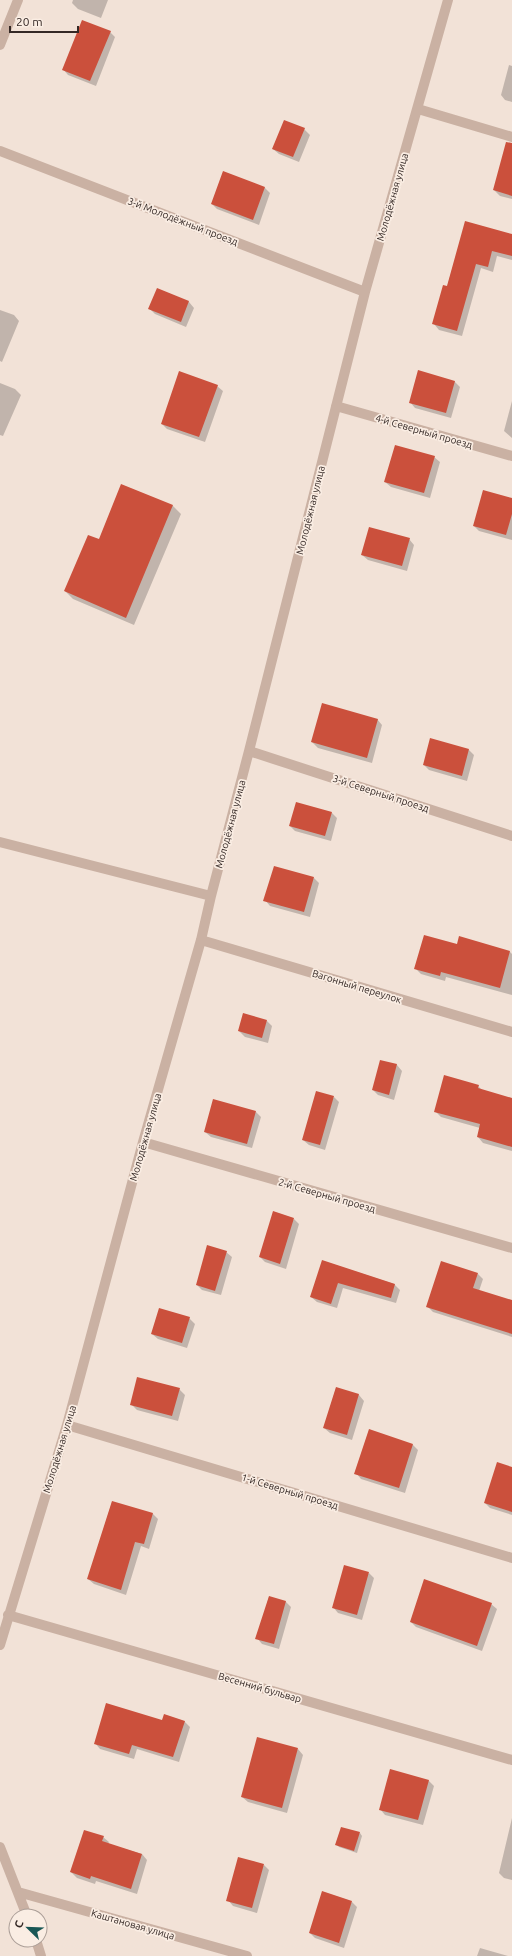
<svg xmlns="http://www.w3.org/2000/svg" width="512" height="1956" viewBox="0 0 512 1956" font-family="Ubuntu,sans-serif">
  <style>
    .shadow { fill: #0003 }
    .building { fill: #cb503c }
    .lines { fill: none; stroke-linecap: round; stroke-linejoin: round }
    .street { stroke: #cab1a3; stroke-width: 10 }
    .labels { text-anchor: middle; stroke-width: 3.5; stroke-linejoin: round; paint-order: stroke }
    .street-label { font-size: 10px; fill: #342825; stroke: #faede3 }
  </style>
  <rect width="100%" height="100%" fill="#f2e2d7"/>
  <path class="shadow" d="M73,0H108L101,18L78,9L72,3Z
    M110,32L115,37L96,86L68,75L63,69Z
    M509,65L512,66V102L505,100L501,95Z
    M304,129L310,135L299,162L279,154L273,149Z
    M512,167V199L500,196L494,190Z
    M224,172L265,188L270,193L259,225L217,209L212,204Z
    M466,222L512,235V260L497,256L493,272L481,268L462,336L439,330L434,324L447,287Z
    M158,289L189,302L194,308L186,327L155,314L150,309Z
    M0,310L14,315L19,321L2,362L0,361Z
    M454,381L460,387L451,418L415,408L410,402Z
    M0,383L15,389L21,395L3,436L0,435Z
    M217,386L223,391L205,442L167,429L162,424Z
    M512,401V438L504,431Z
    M434,457L440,462L430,498L391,487L385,482Z
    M122,485L173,506L181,514L134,625L73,599L65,591L99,541Z
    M512,499V540L479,531L474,526Z
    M409,539L414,545L407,571L368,560L362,555Z
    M377,719L382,725L372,763L318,748L312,742Z
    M431,739L469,750L474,755L467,781L429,770L424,765Z
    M332,813L337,818L331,841L295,831L290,826Z
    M314,878L319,883L310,917L270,906L265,900Z
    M458,945L510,952L512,954V995L446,977L445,981L421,974L416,969Z
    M267,1021L272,1026L268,1043L245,1037L239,1031Z
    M381,1061L397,1065L402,1071L394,1100L378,1095L373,1090Z
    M478,1086L483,1091L512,1099V1151L483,1143L478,1137L480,1128L441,1117L435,1111Z
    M334,1097L339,1102L325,1150L309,1145L303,1140Z
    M256,1112L261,1117L252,1148L211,1137L205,1132Z
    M294,1219L299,1224L286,1269L265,1262L260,1257Z
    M226,1252L232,1257L221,1295L202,1290L197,1285Z
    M323,1261L394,1284L400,1290L396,1303L343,1288L337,1308L317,1302L311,1297Z
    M478,1274L483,1279L479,1291L512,1301V1337L433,1312L428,1307Z
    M189,1318L195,1324L187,1348L158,1339L152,1334Z
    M336,1388L359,1395L364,1401L352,1440L330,1433L324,1428Z
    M179,1389L185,1395L178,1421L137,1410L131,1404Z
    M369,1431L413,1445L418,1450L405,1493L361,1479L356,1473Z
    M512,1468V1515L490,1508L485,1503Z
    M112,1502L153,1514L158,1519L149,1549L141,1546L126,1595L94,1584L88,1579Z
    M369,1573L374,1578L362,1620L338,1613L333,1607Z
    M269,1597L286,1602L291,1607L279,1649L262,1644L257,1638Z
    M491,1604L497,1609L482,1651L416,1627L411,1622Z
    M163,1721H184L190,1727L179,1762L137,1749L134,1759L100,1749L95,1743Z
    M298,1749L303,1755L287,1813L248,1802L242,1797Z
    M428,1780L434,1786L423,1825L385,1815L380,1809Z
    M512,1818V1880L504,1878L499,1873Z
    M360,1833L362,1836L357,1853L339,1847L337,1845Z
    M103,1837L109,1842L108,1844L142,1854L147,1860L137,1894L96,1881L95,1884L77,1878L71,1872Z
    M264,1865L269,1870L257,1913L233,1906L228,1900Z
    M352,1902L357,1907L344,1948L315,1938L310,1933Z
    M480,1948L508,1956H477Z"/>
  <path class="building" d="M82,20L111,31L90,81L62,70Z
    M284,120L305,128L293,157L272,149Z
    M506,142L512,143V196L493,190Z
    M223,171L265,187L253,220L211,204Z
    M465,221L512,234V256L492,251L488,267L476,264L457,331L432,324L443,285L447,286Z
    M157,288L189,301L181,322L148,309Z
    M418,370L455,381L446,413L409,403Z
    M179,371L218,385L199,437L161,424Z
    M395,445L435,456L424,493L384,482Z
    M121,484L173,505L126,618L64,591L88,535L99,539Z
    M483,490L512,498V514L506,535L473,526Z
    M369,527L410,538L402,566L361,555Z
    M322,703L378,719L367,758L311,742Z
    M430,738L469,749L462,776L423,765Z
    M296,802L332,812L325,836L289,826Z
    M274,866L314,877L304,912L263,901Z
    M424,935L457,944L459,936L510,951L500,988L441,972L440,976L414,969Z
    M243,1013L267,1020L262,1038L238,1031Z
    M380,1060L397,1064L389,1095L372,1090Z
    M444,1075L479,1085L478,1088L512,1098V1147L477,1137L480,1124L434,1112Z
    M316,1091L334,1096L320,1145L302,1140Z
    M213,1099L256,1111L247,1144L204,1132Z
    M273,1211L294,1218L280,1264L259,1257Z
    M207,1245L227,1251L215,1291L196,1285Z
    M322,1260L395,1284L391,1298L338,1283L331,1304L310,1297Z
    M441,1261L478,1273L473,1288L512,1300V1334L426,1307Z
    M159,1308L190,1317L182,1343L151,1334Z
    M137,1377L180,1388L172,1416L130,1405Z
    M336,1387L359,1394L347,1435L323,1428Z
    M369,1429L413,1444L399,1488L354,1474Z
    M497,1462L512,1467V1512L484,1503Z
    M112,1501L153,1513L144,1544L135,1542L121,1590L87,1579Z
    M344,1565L369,1572L357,1615L332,1608Z
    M424,1579L492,1603L477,1646L410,1622Z
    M269,1596L286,1601L274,1644L255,1639Z
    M106,1703L162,1720L164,1714L185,1721L173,1757L132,1745L129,1754L94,1744Z
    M257,1737L298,1748L282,1808L241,1797Z
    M390,1769L429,1780L418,1820L379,1810Z
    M341,1827L360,1832L354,1851L335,1845Z
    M84,1830L104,1836L102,1841L142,1854L131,1889L91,1876L90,1879L70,1872Z
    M238,1857L264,1864L252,1908L226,1901Z
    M322,1891L352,1901L339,1943L309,1933Z"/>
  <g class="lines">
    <path class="street" d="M0,45L18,0
      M418,109L512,137
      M0,151L365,292
      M336,406L512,456
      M249,751L512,836
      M0,842L211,896
      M201,940L512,1032
      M143,1142L512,1248
      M67,1425L512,1558
      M8,1615L512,1760
      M0,1645L67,1425L143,1142L201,940L211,896L249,751L365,292L448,0
      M0,1847L27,1916
      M18,1892L247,1956
      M36,1940L41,1956"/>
  </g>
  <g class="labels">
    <g class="street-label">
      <text transform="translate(392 197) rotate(-74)" y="4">Молодёжная улица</text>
      <text transform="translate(183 221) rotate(21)" y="4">3-й Молодёжный проезд</text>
      <text transform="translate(424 431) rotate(16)" y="4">4-й Северный проезд</text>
      <text transform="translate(310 510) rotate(-76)" y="4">Молодёжная улица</text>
      <text transform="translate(381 793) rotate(18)" y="4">3-й Северный проезд</text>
      <text transform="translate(230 824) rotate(-75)" y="4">Молодёжная улица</text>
      <text transform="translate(357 986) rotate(17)" y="4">Вагонный переулок</text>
      <text transform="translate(145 1137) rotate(-74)" y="4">Молодёжная улица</text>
      <text transform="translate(327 1195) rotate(16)" y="4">2-й Северный проезд</text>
      <text transform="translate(59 1449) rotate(-73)" y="4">Молодёжная улица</text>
      <text transform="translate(290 1491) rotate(17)" y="4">1-й Северный проезд</text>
      <text transform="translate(260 1687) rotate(16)" y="4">Весенний бульвар</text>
      <text transform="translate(133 1924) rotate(16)" y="4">Каштановая улица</text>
    </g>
  </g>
  <g transform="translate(28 1928) rotate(293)"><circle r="19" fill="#faede3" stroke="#ab9e97"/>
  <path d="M0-3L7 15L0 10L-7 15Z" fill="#195755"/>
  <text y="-6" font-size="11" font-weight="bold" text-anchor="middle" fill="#342825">С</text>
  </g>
  <path d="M10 26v6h68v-6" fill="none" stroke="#342825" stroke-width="2"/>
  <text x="16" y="26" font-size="12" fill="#342825" stroke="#faede3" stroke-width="3" paint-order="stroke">20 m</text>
</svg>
